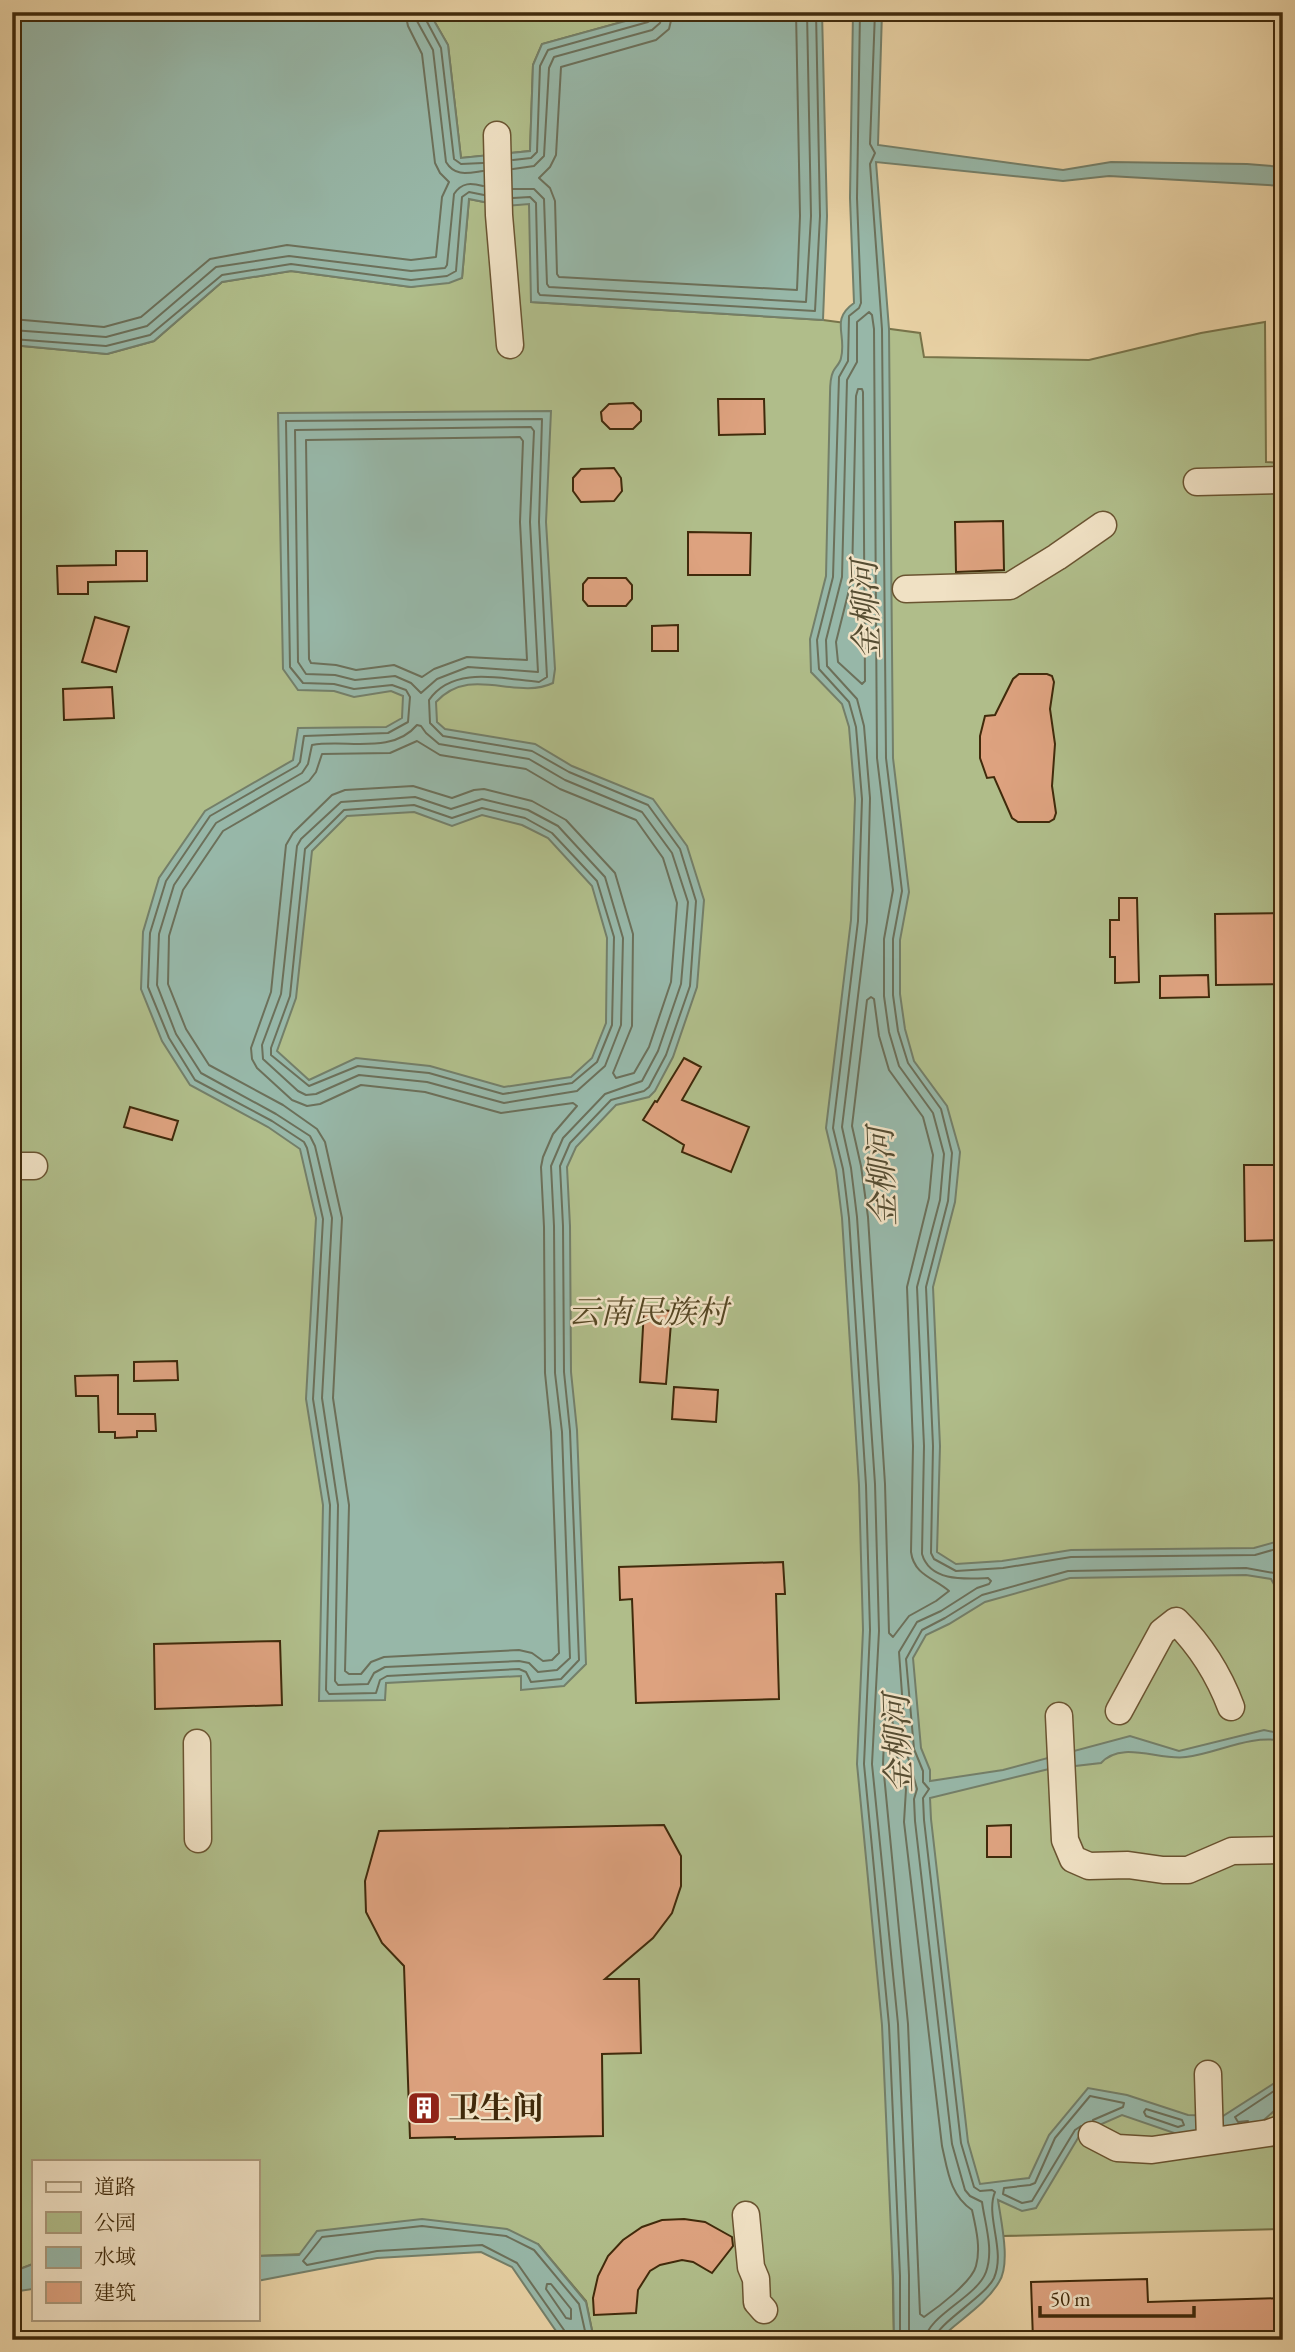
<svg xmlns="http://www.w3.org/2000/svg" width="1295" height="2352" viewBox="0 0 1295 2352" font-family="'EB Garamond','Noto Serif SC',serif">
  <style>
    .green { fill: #b0bd8a; stroke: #78744a; stroke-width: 2 }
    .water { fill: #97b7a8; stroke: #747f69; stroke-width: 2; fill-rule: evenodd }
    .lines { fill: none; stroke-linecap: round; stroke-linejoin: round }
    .shore { stroke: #6c705a; stroke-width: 2 }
    .stream { stroke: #747f69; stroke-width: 6 }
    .building { fill: #dda27f; stroke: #402a0b; stroke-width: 2 }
    .minor-casing { stroke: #6a5431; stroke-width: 29 }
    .minor { stroke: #f0e1c4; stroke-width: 26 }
    .labels { text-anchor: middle; stroke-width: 5; stroke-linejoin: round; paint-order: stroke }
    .park-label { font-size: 32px; font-style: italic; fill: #564724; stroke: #f0e1c4 }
    .poi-label { font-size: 32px; font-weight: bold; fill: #402a0b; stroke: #f0e1c4; text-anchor: start }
    .water-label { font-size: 33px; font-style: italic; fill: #564d32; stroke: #f0e1c4 }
  </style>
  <rect width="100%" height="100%" fill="#e8d1a4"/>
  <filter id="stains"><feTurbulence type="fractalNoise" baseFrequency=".00286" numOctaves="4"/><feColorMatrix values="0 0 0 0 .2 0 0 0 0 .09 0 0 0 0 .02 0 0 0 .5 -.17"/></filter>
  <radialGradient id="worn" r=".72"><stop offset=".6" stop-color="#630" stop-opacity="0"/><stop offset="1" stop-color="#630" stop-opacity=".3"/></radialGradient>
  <path class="green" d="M429,12H658L542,44L533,65L530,151L461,158L448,45Z
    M469,199L504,206L530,203L532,302L823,320L920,333L924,357L1089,360L1201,333L1265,322L1266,462L1283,463V2229L1003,2236L892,2241L894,2340H594L586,2301L538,2244L257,2256V2161H33V2264L12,2272V345L107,354L154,341L222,282L291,271L411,287L462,278Z"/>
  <path class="water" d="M12,12H429L448,45L461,158L530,151L533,65L542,44L658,12H822L827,216L823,320L531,302L529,204L504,206L469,199L462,278L449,283L411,287L291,271L222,282L154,341L107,354L12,345Z
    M853,12H882L878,145L1063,170L1111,162L1247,164L1283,167V186L1109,176L1063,181L876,162L889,329L893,758L909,892L900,940V994L905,1029L914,1061L947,1106L960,1152L955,1202L933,1287L940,1446L937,1552L956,1564L1002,1561L1071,1550L1254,1548L1283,1540V1600L1271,1579L1246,1575L1070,1578L985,1602L949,1624L926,1635L913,1658L921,1748L930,1770V1781L1003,1770L1130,1736L1179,1751L1264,1730L1283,1734V1741C1250,1734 1218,1753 1186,1757C1159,1761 1122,1740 1101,1763L1049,1769L930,1798L931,1819L968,2142L980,2184L1029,2178L1049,2135L1088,2088L1127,2095L1188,2115L1223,2116L1276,2082L1283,2050V2103L1256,2127L1177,2134L1122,2115L1081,2133L1036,2208L1022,2211L998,2200C1001,2221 1011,2264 999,2282C985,2306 957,2321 939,2340H894L893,2276L882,2025L857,1764L863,1630L859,1485L842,1218L836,1170L826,1128L851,920L855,799L849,727L842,704L811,672L810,639L826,576L830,394C830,388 830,378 833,372C835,367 840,364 841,358C847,334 830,320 854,303L850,198Z
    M551,411L546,522L555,669L553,683C515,701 471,664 436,702L437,722L445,729L535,744L572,766L653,799L687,846L704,900L697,987L673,1057L655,1091L649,1097L616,1105L576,1147L567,1167L570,1226L571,1372L577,1430L586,1664L564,1686L521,1690V1676L386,1683L385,1700L319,1701L323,1505L306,1399L316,1218L300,1149L268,1127L190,1085L162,1041L141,989L143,932L159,878L205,811L293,760L298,728L386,727L402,718L403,696L391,691L354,697L334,691L298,690L283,669L278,413ZM414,812L452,826L482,815L522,825L548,838L592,886L607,938L606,1023L592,1058L571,1077L504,1087L430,1066L356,1058L309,1080L277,1051L296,998L312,851L347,816Z
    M12,893L19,926L16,1058L12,1111Z
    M422,2219L507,2229L538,2244L586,2302L594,2340H559L558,2334L512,2267L481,2252L377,2258L257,2281V2256L299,2255L317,2231Z
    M33,2264V2289L12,2292V2272Z"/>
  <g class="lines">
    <path class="shore" d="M416,12L417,21L433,50L446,162C455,177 468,173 483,171
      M425,12V18L441,48L454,159L461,164L483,163
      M673,12L669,29L656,40L561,67L556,155L550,167L539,178L550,188L555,201L557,274L559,277L797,290L800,216L796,12
      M860,12L857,198L861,303L859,308L849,316L848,361L839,377L833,577L817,640L819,669L849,702L856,727L862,799L858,921L833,1128L843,1169L849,1218L866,1485L870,1630L864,1764L889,2025L900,2276V2340
      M875,12L870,144L875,153L870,164L882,329L886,758L902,891L893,939V995L898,1031L908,1063L941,1109L952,1153L948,1201L926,1287L933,1446L931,1553L934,1559L956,1571L1003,1568L1071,1557L1255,1555L1283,1547
      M513,160L531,158L537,152L540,66L548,50L648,22L653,19L654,12
      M513,169L534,166L544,156L549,68L554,57L652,30L660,23L663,12
      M513,189H534L544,199L547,284L549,287L806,302L811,216L807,12
      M513,198L530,197L536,203L538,292L540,295L815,311L820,216L816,12
      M12,319L104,327L141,317L210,259L287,245L411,260L436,257L442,197L449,182L440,173L435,163L422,54L408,26L405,12
      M12,330L106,337L147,326L216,267L289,256L411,271L445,268L447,265L454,194C462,182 471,183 483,186
      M12,339L106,346L150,335L222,275L291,264L411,280L447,276L456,271L462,197L469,192L484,195
      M858,389H862L863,392L865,681L862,684L838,662L836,642L852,578L856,396Z
      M542,419L539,522L547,677L539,682C503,679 453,665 429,700L430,723L443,736L532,751L569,772L648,805L680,849L696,901L690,986L666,1055L649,1087L644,1091L611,1100L570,1143L560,1166L563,1226L564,1372L570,1431L579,1660L561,1679L531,1682L526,1672L519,1669L387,1676L380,1680L376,1693L329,1694L326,1690L330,1505L313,1399L323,1219L307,1148L304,1142L272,1121L195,1080L169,1038L148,987L150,933L166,881L210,816L297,766L300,762L304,736L388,733L408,722L410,697L406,690L392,685L354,689L334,684L303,683L290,667L286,421Z
      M531,427L534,431L530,522L538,672L468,667L437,679L421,693L411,683L395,676L355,680L335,675L306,674L298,662L295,430Z
      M520,437L523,441L520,522L527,660L467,657L434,669L422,677L394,665L356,670L336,665L311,663L309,659L306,440Z
      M417,725L421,726L426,733L439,744L529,759L565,780L642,812L672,853L688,902L681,984L658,1051L642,1081L605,1094L563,1138L551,1166L554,1226L555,1373L562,1432L570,1658L557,1670L538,1672L529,1663L519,1661L385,1667L374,1673L368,1684L338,1685L335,1681L338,1505L322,1398L332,1218L315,1146L310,1136L276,1114L201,1073L176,1034L157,985L159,934L174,885L216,823L302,773L308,764L312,745C346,739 392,755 417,725Z
      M417,741L440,755L526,769L560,789L636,820L663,858L677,903L671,982L649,1047L634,1073L616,1078L613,1073L632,1026L633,934L615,873L566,820L532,801L484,789L474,790L452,798L413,786L345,790L332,795L293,833L286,845L271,992L251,1048L252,1059L257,1068L292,1100L307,1106L320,1104L361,1085L425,1092L501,1113L573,1103L577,1106L553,1134L543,1157L541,1167L544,1227L545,1373L551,1432L559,1653L552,1660L543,1661L532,1653L519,1650L384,1657L371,1662L361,1674H349L345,1671L349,1505L333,1398L342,1218L325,1142L317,1129L283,1105L209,1065L186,1029L168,984L169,936L183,890L223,831L309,781L316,772L322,754L390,753Z
      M415,797L451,809L482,799L528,810L558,826L605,877L623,938L621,1025L605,1066L577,1091L504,1103L427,1082L359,1075L316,1094L306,1095L298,1091L263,1059L262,1045L281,994L297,846L301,839L341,802Z
      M414,805L452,818L482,808L525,818L552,833L597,881L614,937L612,1025L597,1062L572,1083L503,1094L429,1073L358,1066L309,1086L271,1055V1048L290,996L305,849L344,810Z
      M871,997L874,999L879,1036L889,1070L923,1117L933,1155L929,1198L907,1287L913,1446L911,1552C914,1575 934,1578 949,1591L936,1601L909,1616L893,1637L889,1633L885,1484L868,1217L861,1166L852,1126L867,1000Z
      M888,1714L892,1717L896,1754L903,1775L906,1789L904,1822L942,2146C948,2172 950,2195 972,2210C976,2228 981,2248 976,2266C972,2282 937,2308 924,2317L920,2314L908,2024L883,1764L885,1717Z
      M1146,2109L1182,2120L1184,2125L1178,2127L1146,2116L1144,2112Z
      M1248,2121L1238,2122L1235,2117L1283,2085
      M1081,2126L1075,2130L1032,2201L1022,2203L1003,2194L1004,2188L1030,2185L1035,2183L1055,2138L1090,2096L1124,2103L1123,2107L1093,2120
      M547,2284H551L571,2309V2319L566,2318L546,2289Z
      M566,2340L564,2330L517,2263L482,2245L377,2251L307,2265L303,2261L322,2237L422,2226L506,2236L534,2250L579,2304L587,2340
      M909,2340V2275L898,2024L872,1764L879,1631L875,1484L857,1217L851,1168L842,1127L867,922L870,798L864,726L857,699L827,666L826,640L842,577L847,380L857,362V322L869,312L872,315L874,329L877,758L893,890L884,939V996L889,1032L899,1066L933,1113L944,1154L940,1200L917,1287L924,1446L922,1554C930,1582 965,1579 988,1578L991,1581L989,1584L977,1588L941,1611L917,1622L899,1652L906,1750L917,1789L914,1799L915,1821L952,2144L965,2190L970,2196L982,2202C985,2224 994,2250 986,2272C977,2297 927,2316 925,2340
      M934,2340C936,2324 985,2297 994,2278C1006,2250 985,2216 995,2192L992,2190L980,2191L974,2187L961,2143L924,1820L923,1798L929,1789L923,1782V1771L914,1749L906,1659L922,1630L945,1618L982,1595L1068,1571L1246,1568L1274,1573L1283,1586"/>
    <path class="stream" d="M12,1796H14"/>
  </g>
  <path class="building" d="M718,399H764L765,434L719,435Z
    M633,403L641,411V421L633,429H610L602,421L601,412L609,404Z
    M614,468L621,478L622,491L614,501L581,502L573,491V478L581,469Z
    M1003,521L1004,570L956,572L955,522Z
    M688,532L751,533L750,575H688Z
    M116,551H147V581L88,582V594H58L57,566L116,565Z
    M588,578H626L632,585V599L626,606H588L583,600V584Z
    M95,617L129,627L116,672L82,662Z
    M678,625V651H652V626Z
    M1019,674H1047L1052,676L1054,682L1050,709L1055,744L1052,786L1056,813L1054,819L1049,822H1018L1012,818L994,777L987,778L980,758V736L985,716L995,715L1013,679Z
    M112,687L114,718L64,720L63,689Z
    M1119,898H1137L1139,982L1115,983V957H1110V920H1119Z
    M1283,913V984L1216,985L1215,914Z
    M1208,975L1209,997L1160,998V976Z
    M684,1058L701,1067L682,1100L749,1127L731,1172L682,1152L684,1145L643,1120L655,1101L657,1102Z
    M130,1107L178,1121L172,1140L124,1127Z
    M1244,1165H1283V1240L1245,1241Z
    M644,1309L672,1311L666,1384L640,1382Z
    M177,1361L178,1380L134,1381V1362Z
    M118,1375V1414H155L156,1431H137V1437L115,1438V1432H99L98,1396H76L75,1376Z
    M674,1387L718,1390L716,1422L672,1419Z
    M783,1562L785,1594H776L779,1699L636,1703L632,1599L620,1600L619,1567Z
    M280,1641L282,1705L155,1709L154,1644Z
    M664,1825L681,1856V1886L672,1913L653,1938L605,1979H639L641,2053L602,2054L603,2136L455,2139V2137L410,2138L404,1966L382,1943L366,1912L365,1881L379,1831Z
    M1011,1825V1857H987V1826Z
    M684,2219L705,2222L732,2237L733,2246L712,2273L693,2262L682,2260L660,2265L650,2271L638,2290L636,2313L594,2315L593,2298L598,2276L608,2256L623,2240L642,2227L662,2220Z
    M1147,2279L1148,2302L1283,2298V2340H1033L1031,2282Z"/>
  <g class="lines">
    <g class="minor-casing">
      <path id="minor" d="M497,135L499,215L510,345
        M1197,482L1283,480
        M906,589L1010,586L1057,557L1103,525
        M12,1166H34
        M1119,1711L1162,1632L1176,1621C1200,1645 1219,1675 1231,1707
        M1059,1716L1065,1840L1073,1859L1089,1866L1128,1865L1163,1870H1188L1232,1851L1283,1850
        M197,1743L198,1839
        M1208,2074L1210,2140
        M1092,2135L1117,2148L1152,2150L1269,2133L1283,2128
        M746,2215L751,2267L756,2279L757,2302L764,2310"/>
    </g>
    <use href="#minor" class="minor"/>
  </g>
  <defs>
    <g id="building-square" transform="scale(1.75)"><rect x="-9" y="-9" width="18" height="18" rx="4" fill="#8f2418" stroke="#f0e1c4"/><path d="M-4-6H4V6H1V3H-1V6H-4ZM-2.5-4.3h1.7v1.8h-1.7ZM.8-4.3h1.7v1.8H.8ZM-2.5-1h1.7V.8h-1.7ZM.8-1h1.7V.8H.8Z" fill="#fff"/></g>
  </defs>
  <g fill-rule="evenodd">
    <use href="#building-square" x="424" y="2108"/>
  </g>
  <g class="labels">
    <g class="park-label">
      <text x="648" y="1323">云南民族村</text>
    </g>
    <g class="poi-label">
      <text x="448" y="2119">卫生间</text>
    </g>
    <g class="water-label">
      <text transform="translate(865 610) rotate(-92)" y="12">金柳河</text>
      <text transform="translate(881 1177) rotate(-92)" y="12">金柳河</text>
      <text transform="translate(897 1744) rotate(-92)" y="12">金柳河</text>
    </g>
  </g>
  <rect width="1295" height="2352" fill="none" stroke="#e8d1a4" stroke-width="42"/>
  <rect x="14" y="14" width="1267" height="2324" fill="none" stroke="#402a0b" stroke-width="3.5"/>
  <rect x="21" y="21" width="1253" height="2310" fill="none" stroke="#402a0b" stroke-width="2"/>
  <rect x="32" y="2160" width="228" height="161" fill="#f0e1c4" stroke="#aa987a" stroke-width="2"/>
  <rect x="46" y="2182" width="35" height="10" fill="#f0e1c4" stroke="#aa987a" stroke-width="2"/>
  <text x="94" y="2194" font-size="21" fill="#402a0b">道路</text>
  <rect x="46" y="2212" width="35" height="21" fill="#b0bd8a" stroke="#aa987a" stroke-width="2"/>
  <text x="94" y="2230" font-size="21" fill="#402a0b">公园</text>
  <rect x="46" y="2247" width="35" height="21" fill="#97b7a8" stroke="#aa987a" stroke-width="2"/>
  <text x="94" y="2264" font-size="21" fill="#402a0b">水域</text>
  <rect x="46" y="2282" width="35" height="21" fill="#dda27f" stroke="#aa987a" stroke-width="2"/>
  <text x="94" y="2300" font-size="21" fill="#402a0b">建筑</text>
  <path d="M1040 2306v10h154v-10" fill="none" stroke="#402a0b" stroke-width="3.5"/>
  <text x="1050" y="2306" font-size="21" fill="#402a0b" stroke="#f0e1c4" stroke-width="5" paint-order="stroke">50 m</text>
  <rect width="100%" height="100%" filter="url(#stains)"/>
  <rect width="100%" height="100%" fill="url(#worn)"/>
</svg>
